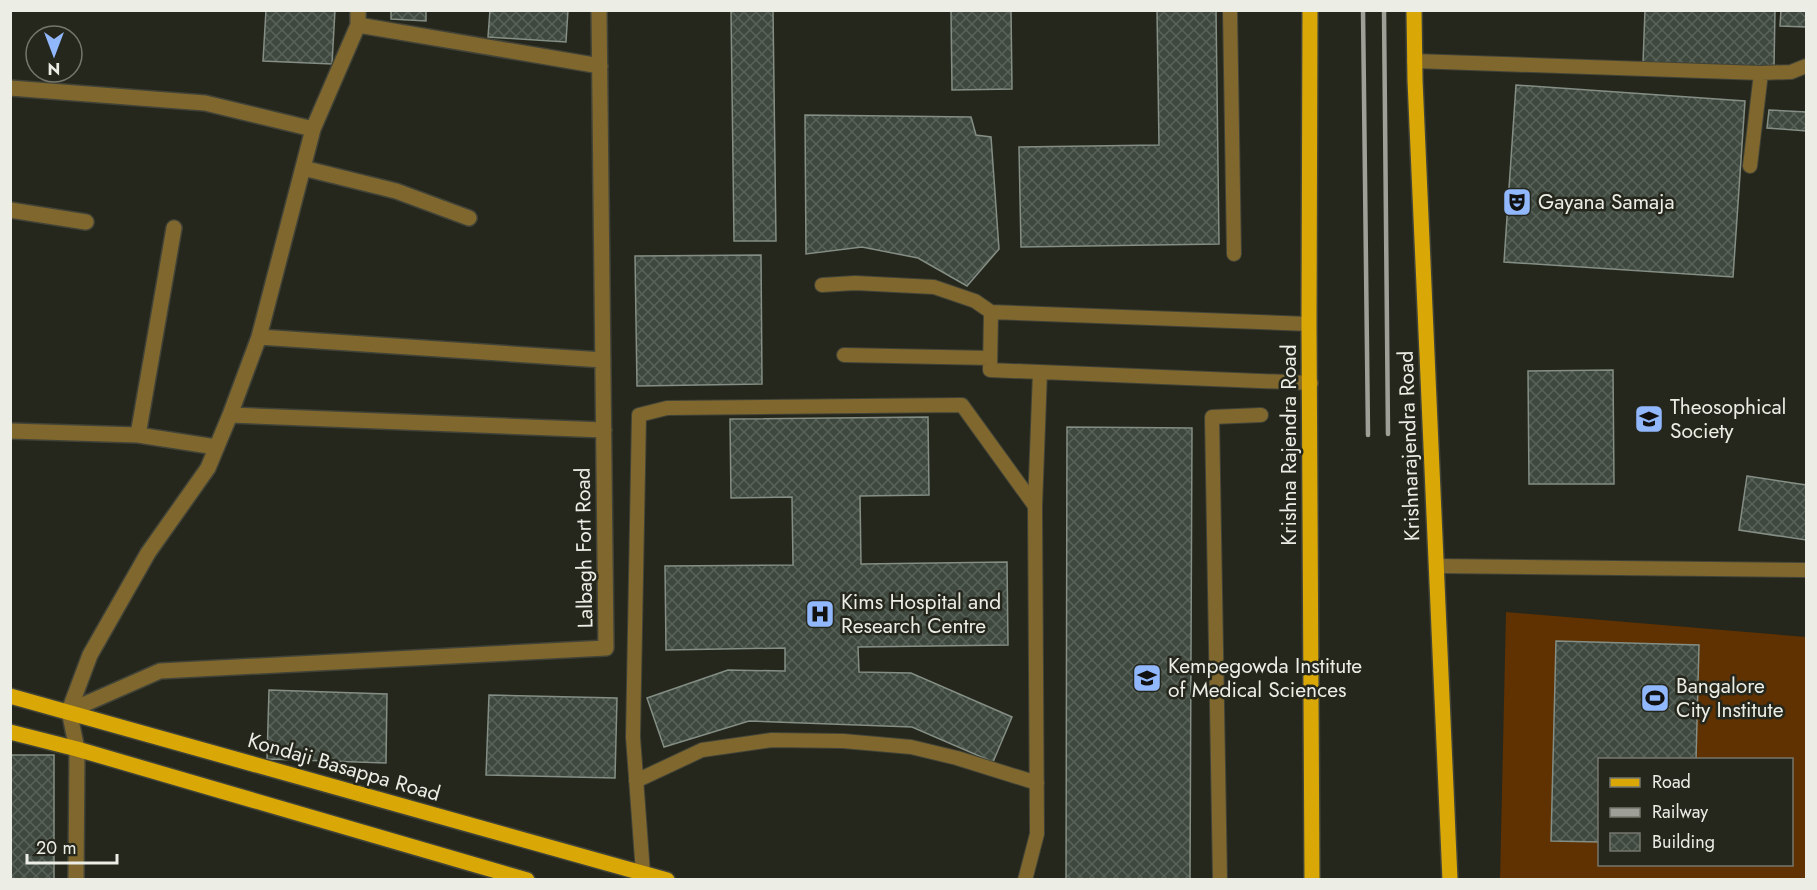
<svg xmlns="http://www.w3.org/2000/svg" width="1817" height="890" viewBox="0 0 1817 890" font-family="Jost,sans-serif">
  <style>
    .pitch { fill: #603101; fill-rule: evenodd }
    .building { fill: url(#building-cross-hatch); stroke: #848e84; stroke-width: 1.5 }
    .lines { fill: none; stroke-linecap: round; stroke-linejoin: round }
    .service-casing { stroke: #414338; stroke-width: 16 }
    .minor-casing { stroke: #414338; stroke-width: 18 }
    .primary-casing { stroke: #414338; stroke-width: 18 }
    .service { stroke: #7f672e; stroke-width: 14 }
    .minor { stroke: #7f672e; stroke-width: 15 }
    .primary { stroke: #d9a807; stroke-width: 15 }
    .rail { stroke: #9ea097; stroke-width: 4.5 }
    .labels { text-anchor: middle; stroke-width: 5; stroke-linejoin: round; paint-order: stroke }
    .poi-label { font-size: 21px; fill: #eceee6; stroke: #25271c; text-anchor: start }
    .street-label { font-size: 21px; fill: #eceee6; stroke: #25271c }
  </style>
  <defs>
    <pattern id="building-cross-hatch" width="8" height="8" patternUnits="userSpaceOnUse" patternTransform="scale(1.5)"><rect width="8" height="8" fill="#3e483e"/><path d="M0 0l8 8M0 8l8-8" fill="none" stroke="#5a635a"/></pattern>
  </defs>
  <rect width="100%" height="100%" fill="#25271c"/>
  <path class="pitch" d="M1506,612L1806,637V879L1500,880ZM1600,760H1792V864H1600Z"/>
  <path class="building" d="M266,10H335L332,64L263,61Z
    M391,10H426V21L391,19Z
    M490,10H568L566,42L488,37Z
    M731,10H773L776,241H734Z
    M951,10H1011L1012,89L952,90Z
    M1157,10H1216L1219,244L1021,247L1019,147L1159,145Z
    M1645,10H1775L1774,67L1643,63Z
    M1781,10H1806V27L1780,26Z
    M1516,85L1745,101L1733,277L1504,262Z
    M1769,110L1806,112V131L1767,128Z
    M805,115L971,117L976,135L991,137L999,249L967,286L918,258L862,247L806,254Z
    M761,255L762,384L637,386L635,256Z
    M1613,370L1614,484H1529L1528,371Z
    M928,417L929,495L860,496L861,564L1007,562L1008,645L858,647L859,672L911,673L1012,717L993,762L912,727L749,721L664,747L647,698L728,670L785,671V648L666,650L665,566L793,565L792,497L731,498L730,419Z
    M1067,427L1192,428L1190,880H1066Z
    M1747,476L1806,485V540L1739,530Z
    M1556,641L1699,645L1696,760H1600V842L1551,841Z
    M269,690L387,694L386,763L267,759Z
    M489,695L617,698L615,778L486,775Z
    M10,755H54V880H10Z"/>
  <g class="lines">
    <g class="service-casing">
      <path id="service" d="M1230,10L1234,254
        M1414,61L1761,73L1750,166
        M1761,73L1791,72L1806,66
        M822,285L855,283L934,287L975,301L991,312
        M1309,324L991,312L990,370L1311,383
        M844,355L990,358
        M1035,506L1040,372
        M1436,566L1806,570
        M636,781L702,750L772,740L843,741L911,747L957,758L1037,783
        M642,880L643,873L633,737L639,415L667,408L962,405L1035,506L1037,834L1025,880
        M1220,880L1212,417L1261,415"/>
    </g>
    <g class="minor-casing">
      <path id="minor" d="M358,10V25L600,66
        M10,88L205,103L313,129
        M303,168L396,191L469,218
        M10,210L86,222
        M259,337L603,360
        M230,415L604,430
        M10,431L138,435L216,447
        M138,435L174,228
        M69,711L160,671L606,648L599,10
        M76,880L77,749L69,711L90,655L148,553L208,468L230,415L259,337L313,129L358,25"/>
    </g>
    <g class="primary-casing">
      <path id="primary" d="M1310,10L1309,324L1312,880
        M1414,10L1415,80L1450,880
        M10,696L667,880
        M10,732L77,749L527,880"/>
    </g>
    <use href="#service" class="service"/>
    <use href="#minor" class="minor"/>
    <use href="#primary" class="primary"/>
    <path class="rail" d="M1363,10L1368,435
      M1384,10L1388,434"/>
  </g>
  <defs>
    <g id="theatre-square" transform="scale(1.5)"><rect x="-9" y="-9" width="18" height="18" rx="4" fill="#91b8fd" stroke="#25271c"/><path d="M-5-5.5Q0-4 5-5.5V0Q5 5 0 6Q-5 5-5 0ZM-3.3-2.5H-1v1.5H-3.3ZM1-2.5H3.3v1.5H1ZM-2.8 1Q0 5.5 2.8 1Z" fill="#111"/></g>
    <g id="university-square" transform="scale(1.5)"><rect x="-9" y="-9" width="18" height="18" rx="4" fill="#91b8fd" stroke="#25271c"/><path d="M0-5L7-2L0 1L-7-2ZM-4 1L0 2.5L4 1V4Q0 6-4 4Z" fill="#111"/></g>
    <g id="hospital-square" transform="scale(1.5)"><rect x="-9" y="-9" width="18" height="18" rx="4" fill="#91b8fd" stroke="#25271c"/><path d="M-5-5h3v3.5h4V-5h3V5h-3V1.5h-4V5h-3Z" fill="#111"/></g>
    <g id="stadium-square" transform="scale(1.5)"><rect x="-9" y="-9" width="18" height="18" rx="4" fill="#91b8fd" stroke="#25271c"/><path d="M0-5a6.5 5 0 1 0 0 10a6.5 5 0 1 0 0-10ZM-3.5-1.8h7v3.6h-7Z" fill="#111"/></g>
  </defs>
  <g fill-rule="evenodd">
    <use href="#theatre-square" x="1517" y="202"/>
    <use href="#university-square" x="1649" y="419"/>
    <use href="#hospital-square" x="820" y="614"/>
    <use href="#university-square" x="1147" y="678"/>
    <use href="#stadium-square" x="1655" y="698"/>
  </g>
  <g class="labels">
    <g class="poi-label">
      <text x="1538" y="209">Gayana Samaja</text>
      <text x="1670" y="414">Theosophical<tspan x="1670" dy="24">Society</tspan></text>
      <text x="841" y="609">Kims Hospital and<tspan x="841" dy="24">Research Centre</tspan></text>
      <text x="1168" y="673">Kempegowda Institute<tspan x="1168" dy="24">of Medical Sciences</tspan></text>
      <text x="1676" y="693">Bangalore<tspan x="1676" dy="24">City Institute</tspan></text>
    </g>
    <g class="street-label">
      <text transform="translate(1289 445) rotate(-90)" y="7">Krishna Rajendra Road</text>
      <text transform="translate(1409 446) rotate(-92)" y="7">Krishnarajendra Road</text>
      <text transform="translate(584 548) rotate(-91)" y="7">Lalbagh Fort Road</text>
      <text transform="translate(344 767) rotate(16)" y="7">Kondaji Basappa Road</text>
    </g>
  </g>
  <rect width="1817" height="890" fill="none" stroke="#eceee6" stroke-width="24"/>
  <rect x="1598" y="758" width="195" height="108" fill="#25271c" stroke="#75776d" stroke-width="1.5"/>
  <rect x="1610" y="778" width="30" height="9" fill="#d9a807" stroke="#75776d" stroke-width="1.5"/>
  <text x="1652" y="788" font-size="18" fill="#eceee6">Road</text>
  <rect x="1610" y="808" width="30" height="9" fill="#9ea097" stroke="#75776d" stroke-width="1.5"/>
  <text x="1652" y="818" font-size="18" fill="#eceee6">Railway</text>
  <rect x="1610" y="833" width="30" height="18" fill="url(#building-cross-hatch)" stroke="#75776d" stroke-width="1.5"/>
  <text x="1652" y="848" font-size="18" fill="#eceee6">Building</text>
  <g transform="translate(54 54) rotate(180)"><circle r="28" fill="#25271c" stroke="#75776d" stroke-width="1.5"/>
  <path d="M0-4.5L10 22L0 15L-10 22Z" fill="#91b8fd"/>
  <text y="-9" font-size="16" font-weight="bold" text-anchor="middle" fill="#eceee6">N</text>
  </g>
  <path d="M27 854v9h90v-9" fill="none" stroke="#eceee6" stroke-width="3"/>
  <text x="36" y="854" font-size="18" fill="#eceee6" stroke="#25271c" stroke-width="4.5" paint-order="stroke">20 m</text>
</svg>
